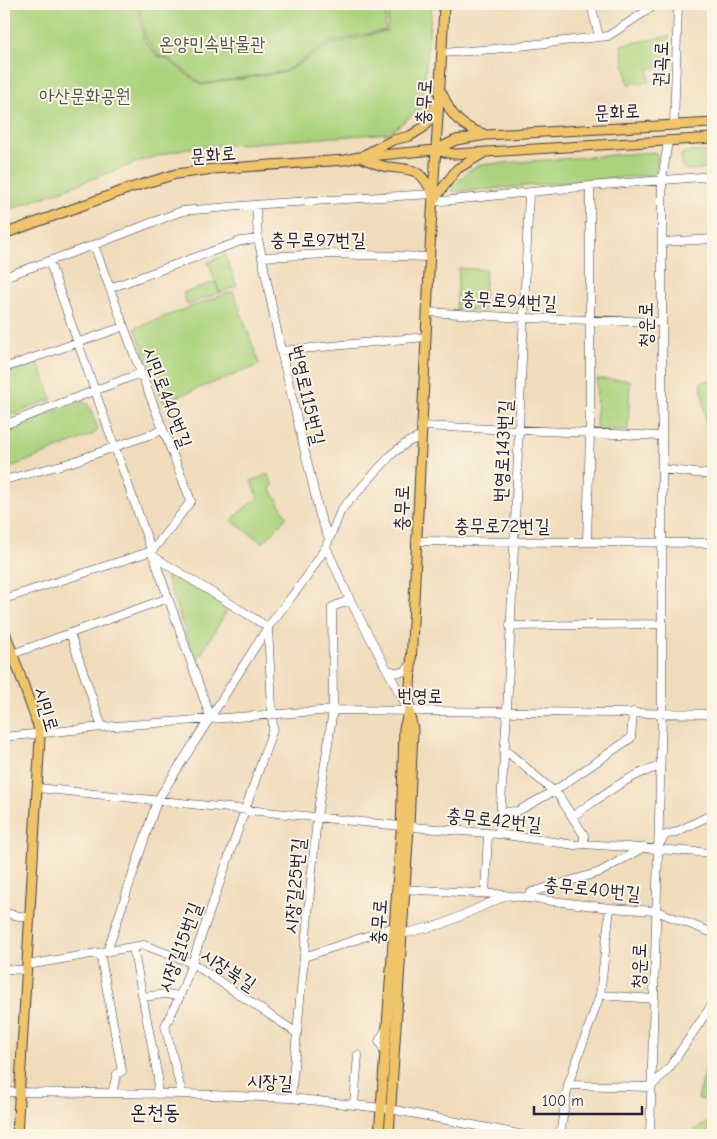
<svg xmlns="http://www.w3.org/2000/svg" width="717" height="1139" viewBox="0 0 717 1139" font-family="'Comic Neue','Poor Story',sans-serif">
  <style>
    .green { fill: #abd37d; stroke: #667a5c }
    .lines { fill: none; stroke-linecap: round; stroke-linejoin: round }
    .minor-casing { stroke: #413e4e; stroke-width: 9 }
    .major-casing { stroke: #413e4e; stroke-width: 11 }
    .minor { stroke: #fff; stroke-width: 8 }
    .major { stroke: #f0c469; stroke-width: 9 }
    .labels { text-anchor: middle; stroke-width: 4; stroke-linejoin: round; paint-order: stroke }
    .park-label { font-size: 19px; fill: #4b574f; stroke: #fcf5e5 }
    .street-label { font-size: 19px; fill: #22223b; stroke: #fcf5e5 }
    .quarter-label { font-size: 21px; fill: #22223b; stroke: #fcf5e5 }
  </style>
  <rect width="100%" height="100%" fill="#fcf5e5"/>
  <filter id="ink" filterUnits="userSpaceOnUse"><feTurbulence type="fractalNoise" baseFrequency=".02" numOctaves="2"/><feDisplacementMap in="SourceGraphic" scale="10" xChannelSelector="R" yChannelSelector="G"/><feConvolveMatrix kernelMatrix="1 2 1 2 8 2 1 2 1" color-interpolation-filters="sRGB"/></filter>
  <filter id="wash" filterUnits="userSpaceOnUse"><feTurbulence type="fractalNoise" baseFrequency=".0096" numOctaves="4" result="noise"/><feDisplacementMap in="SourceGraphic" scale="20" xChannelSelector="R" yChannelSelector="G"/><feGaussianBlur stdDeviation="1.12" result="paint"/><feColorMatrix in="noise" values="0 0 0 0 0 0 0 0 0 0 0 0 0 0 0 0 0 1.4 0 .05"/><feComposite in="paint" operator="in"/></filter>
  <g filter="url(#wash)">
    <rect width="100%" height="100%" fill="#f0dcbb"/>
    <path class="green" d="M4,4H137L144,40L157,56L168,60L201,85L286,72L331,44L387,31L390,4H432L422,107L390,133L187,148L143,160L4,212Z
      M139,4H387L385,30L330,42L285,71L202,84L169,59L158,55L146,39Z
      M669,36L670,68H649V82L628,84L621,45Z
      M713,151V169L686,170L682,166L681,155L685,152Z
      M655,152L658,157L656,173L653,175L453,192V186L468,171L478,165Z
      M225,255L237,286L220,293L208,262Z
      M459,268L486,270L483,311L456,309Z
      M215,282L219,293L187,305L183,293Z
      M233,291L260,365L163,402L135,328Z
      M38,362L52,399L10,416L4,400V374Z
      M597,379L630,380L628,430H598L596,426Z
      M713,379V440L708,438L701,382Z
      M81,401L88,404L98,429L94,434L4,470V431Z
      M268,474L273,486L270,488L287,517L263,543L232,521L237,514L258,498L251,481Z
      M171,571L229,607L196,663L166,577Z
      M713,1040V1109L707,1111L710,1101L698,1099Z
      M713,1120V1135H691L694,1130Z"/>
  </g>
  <g filter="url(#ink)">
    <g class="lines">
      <g class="minor-casing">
        <path id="minor" d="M591,4L599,37
          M442,53L494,49L608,36L657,4
          M674,124L678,4
          M432,202L590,186L713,176
          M256,205L258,239
          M662,242L713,239
          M262,257L281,351L320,516L329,539
          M49,261L211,719
          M4,277L94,245L182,211L278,203L433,194
          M110,288L241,241L258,239L262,257L329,254L430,257
          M427,312L524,318L662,322
          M281,351L425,337
          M4,368L117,329
          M4,425L141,373
          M421,426L662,436
          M662,469L713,475
          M4,480L69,463L163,430
          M416,541L713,543
          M587,542L590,433V186
          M326,547L350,600L409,711
          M153,556L268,627
          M4,599L152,551L191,501L141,373L94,245
          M350,600L332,607L333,710L317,817L304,957L394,927
          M510,626L662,624
          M70,633L102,727
          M4,657L168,598
          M388,670C398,674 407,674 411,663
          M4,737L102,727L333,710L713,714
          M504,749L559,796L584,835V844
          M38,788L400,826L499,834L575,845L584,844L713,853
          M501,812L518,811L554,791L631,738L633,712
          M573,816C597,800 631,772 660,767
          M499,834L507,712L529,193
          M658,846L665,835L676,832L713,814
          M401,889L496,894L610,908L656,911L713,933
          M485,894L488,834
          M525,898L532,892L600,872L644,847
          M4,913L30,918
          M402,934L443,924L505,896
          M133,947L158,1078L157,1094
          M107,952L157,801L268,627L306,578L326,547L341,510L393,453L408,442L420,437
          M100,953L122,1071L117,1074L112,1093
          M27,965L144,945L192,963L297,1033
          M4,969L27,970
          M600,995L654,999
          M143,997L165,994L180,996
          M384,1050L379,1041L386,1029
          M568,1085L651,1087L669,1068L713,1003
          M4,1092L185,1094L291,1098L390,1109L524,1135
          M182,1094L165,1026L180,996L192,963L273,729L268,627
          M291,1098L304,957
          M354,1104L358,1055
          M560,1135L568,1085L600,995L610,908
          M650,1135L662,713V180L668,141"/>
      </g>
      <g class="major-casing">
        <path id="major" d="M442,93C451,116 460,126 484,134
          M435,150L456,140L486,135L713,123
          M364,155L393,140L410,136L424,127L430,119L436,103
          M362,158C370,161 379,166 388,167C413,170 421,168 432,193
          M433,201L457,169L484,153
          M4,234L130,188L176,174L213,169L345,160L359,157L435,150L454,154L713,138
          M4,629L38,726L40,738L17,1135
          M379,1135L401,832L404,728L408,714
          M389,1135L409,827L413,729L409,711C415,557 422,403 430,249C434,167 441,86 444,4"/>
      </g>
      <use href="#minor" class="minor"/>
      <use href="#major" class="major"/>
    </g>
  </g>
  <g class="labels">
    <g class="park-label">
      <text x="212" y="50">온양민속박물관</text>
      <text x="85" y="102">아산문화공원</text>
    </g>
    <g class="street-label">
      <text transform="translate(660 64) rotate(-88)" y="7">권곡로</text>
      <text transform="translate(423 102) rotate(-86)" y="7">충무로</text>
      <text transform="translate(617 111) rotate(-3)" y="7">문화로</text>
      <text transform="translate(213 154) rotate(-5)" y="7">문화로</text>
      <text x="318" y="246">충무로97번길</text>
      <text transform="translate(509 300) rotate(3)" y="7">충무로94번길</text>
      <text transform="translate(645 325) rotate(-90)" y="7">청운로</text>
      <text transform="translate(308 395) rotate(77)" y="7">번영로115번길</text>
      <text transform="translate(168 397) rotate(69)" y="7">시민로440번길</text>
      <text transform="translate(502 451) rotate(-87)" y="7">번영로143번길</text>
      <text transform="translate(401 508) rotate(-88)" y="7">충무로</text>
      <text x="502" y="532">충무로72번길</text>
      <text transform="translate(420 695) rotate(1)" y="7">번영로</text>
      <text transform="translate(47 709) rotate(74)" y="7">시민로</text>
      <text transform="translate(494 819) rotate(6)" y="7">충무로42번길</text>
      <text transform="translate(294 886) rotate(-85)" y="7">시장길25번길</text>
      <text transform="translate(592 888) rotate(6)" y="7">충무로40번길</text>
      <text transform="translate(378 922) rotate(-86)" y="7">충무로</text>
      <text transform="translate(179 947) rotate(-70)" y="7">시장길15번길</text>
      <text transform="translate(638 966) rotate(-88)" y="7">청운로</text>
      <text transform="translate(229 969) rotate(33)" y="7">시장북길</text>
      <text transform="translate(270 1081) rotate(3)" y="7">시장길</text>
    </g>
    <g class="quarter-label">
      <text x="155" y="1119">온천동</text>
    </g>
  </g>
  <rect width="717" height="1139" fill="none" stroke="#fcf5e5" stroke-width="20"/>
  <path d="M534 1106v8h108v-8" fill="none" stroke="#22223b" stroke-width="2.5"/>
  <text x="542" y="1106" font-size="15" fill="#22223b" stroke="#fcf5e5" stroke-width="4" paint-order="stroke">100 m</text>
</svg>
